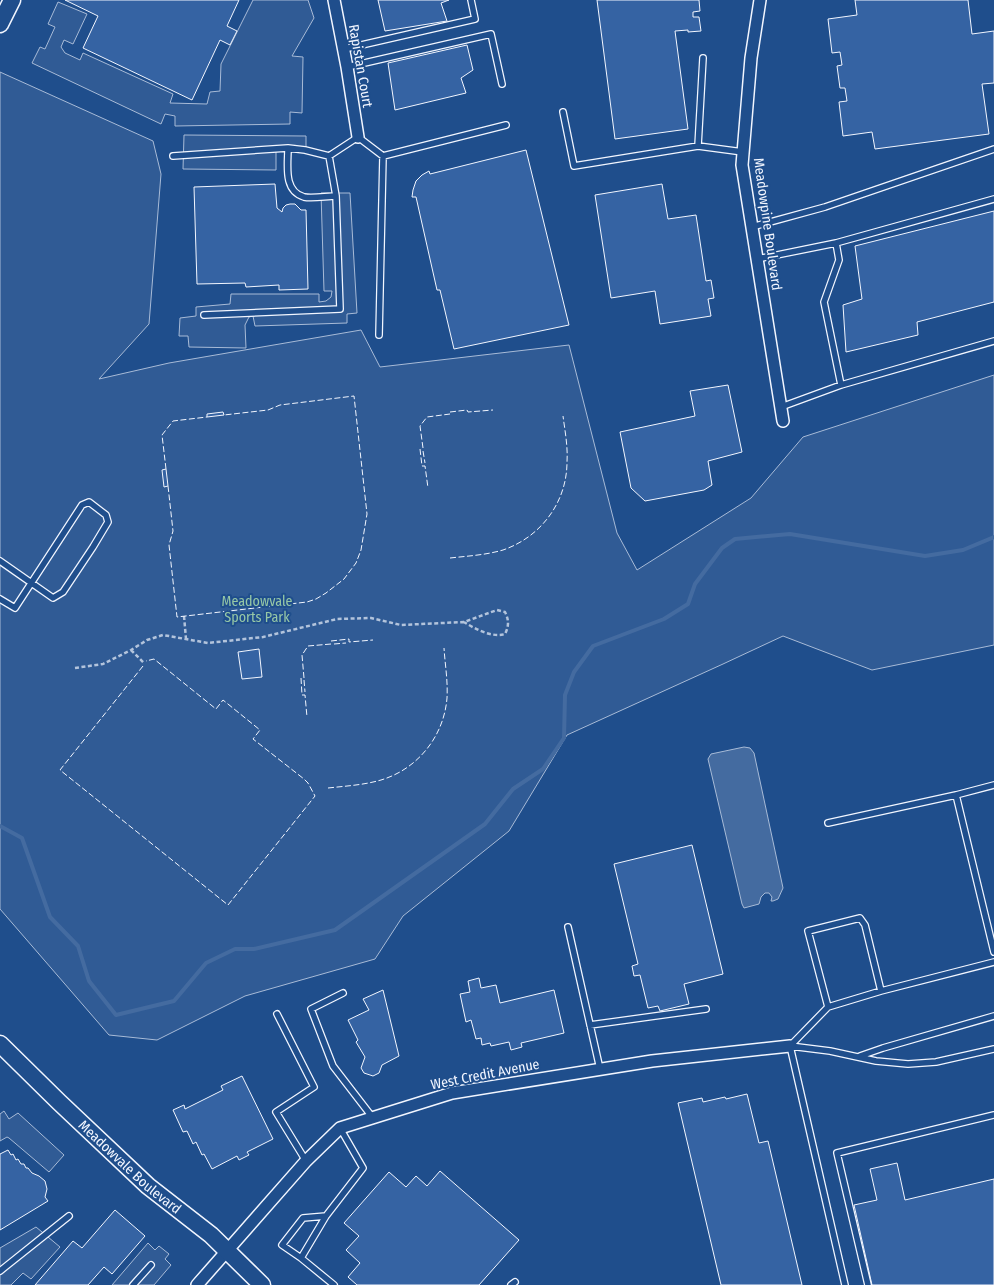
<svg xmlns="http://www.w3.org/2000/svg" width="994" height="1285" viewBox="0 0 994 1285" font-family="'Fira Sans Condensed',sans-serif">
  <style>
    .built { fill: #305b95; stroke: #a8bbd7 }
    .water { fill: #446ba0; stroke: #a8bbd7 }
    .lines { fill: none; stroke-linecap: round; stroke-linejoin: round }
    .stream { stroke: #446ba0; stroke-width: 4 }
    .building { fill: #3563a3; stroke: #f2f6ff }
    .service-casing { stroke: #f2f6ff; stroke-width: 8 }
    .minor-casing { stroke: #f2f6ff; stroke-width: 14 }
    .secondary-casing { stroke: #f2f6ff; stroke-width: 19 }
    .path { stroke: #b3c4dc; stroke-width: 2.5; stroke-dasharray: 4 2.5; stroke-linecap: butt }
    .service { stroke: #1f4e8c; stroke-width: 5.5 }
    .minor { stroke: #1f4e8c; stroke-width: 11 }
    .secondary { stroke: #1f4e8c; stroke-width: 16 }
    .fence { stroke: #f2f6ff; stroke-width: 1; stroke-dasharray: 6 2.5; stroke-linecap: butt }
    .labels { text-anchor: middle; stroke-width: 4; stroke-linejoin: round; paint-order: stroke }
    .street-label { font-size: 14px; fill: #f2f6ff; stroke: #1f4e8c }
    .park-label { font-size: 14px; fill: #97c8a6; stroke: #1f4e8c }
  </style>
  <rect width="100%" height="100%" fill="#1f4e8c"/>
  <path class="built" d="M253,0H308L314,18L292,56L303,57L302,113L290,112V124L175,126V116L165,114L161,124L32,63L40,47L45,49L55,27L48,24L58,2L87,14L73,44L64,40L61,47L65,53L80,60L83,53L173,94L170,103L207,104L210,92L220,91L221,64Z
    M0,72L153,141L161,174L149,324L99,379L169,363L361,330L380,367L569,345L617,533L637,570L751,498L803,437L994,375V645L872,670L783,636L723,664L567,735L509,831L403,916L375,959L245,996L157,1040L109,1035L0,909Z
    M184,135L306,136V148L276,147V170L183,169Z
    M321,193H350L357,313L347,314V323L255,326L253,316L249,317L245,325L246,348L189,347L188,336H179L180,318L196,316V307L230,304L231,294H319V302L326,301L331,297L332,291H324Z
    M4,1111L9,1119L18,1113L64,1155L49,1172L9,1138L7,1137L0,1141V1114Z
    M36,1227L60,1247L31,1279L23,1273L11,1285H0V1248Z
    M148,1243L155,1250L159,1246L169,1254L165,1259L171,1265L154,1285H112Z"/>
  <path class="water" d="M744,747L750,748L754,753L783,888L778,899L773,901H771L772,897L769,893H765L761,897L759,904L744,908L742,904L708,759L711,754Z"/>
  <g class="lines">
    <path class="stream" d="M0,826L22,838L50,917L78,946L89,981L116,1015L174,1001L206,963L235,949H254L335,930L485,824L513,789L543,769L564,738L565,695L574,672L593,646L664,619L688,604L695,584L722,548L735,539L790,534L925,556L963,550L994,537"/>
  </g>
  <path class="building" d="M65,0H239L227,26L237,31L230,45L220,40L192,100L83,48L98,16Z
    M378,0H449L441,3L447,21L385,31Z
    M597,0H699L700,11L693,12V17H699L701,31L688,32V30L675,31L688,129L615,139Z
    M855,0H968L972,34L994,31V83L982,84L989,134L875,149L872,132L843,136L839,102L847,101L845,88H840L837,66L842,65L840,52L832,53L828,19L857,15Z
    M467,45L473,70L461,78L466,93L395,110L388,63Z
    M526,150L569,325L454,349L440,290H437L416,197H412L413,190L416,181L422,175L429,171L430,174Z
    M275,184L277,208L282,212L283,208L286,205L290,204H295L301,210H306L308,289L279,290V285L246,287L245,283L197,284L194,187Z
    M662,184L668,219L696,215L706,281L711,280L714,298L708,299L711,316L660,324L655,291L611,298L595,195Z
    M994,211V302L917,322L918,335L846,352L843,305L862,299L855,246Z
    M728,385L742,452L708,461L712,485L704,490L645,501L631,488L620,432L695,416L690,391Z
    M223,412L224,415L207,417V414Z
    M166,469L168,486L164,487L162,470Z
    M259,649L262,677L242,679L238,652Z
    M692,845L723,974L684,984L689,1004L660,1011L658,1006L648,1008L640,975L634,976L632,966L638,964L614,864Z
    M479,978L481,988L496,985L500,1003L554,990L564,1033L521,1043L522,1047L511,1050L509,1042L491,1046L490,1043L482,1045L481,1038L476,1039L471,1020L466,1022L460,994L470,992L468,981Z
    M383,990L399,1056L382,1065L379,1073L373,1076L364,1073L361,1068L365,1057L356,1042L358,1040L348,1020L369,1010L363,999Z
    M242,1076L273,1139L247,1152L249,1155L239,1160L237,1156L212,1169L204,1154L202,1155L196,1142L193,1144L187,1131L183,1132L173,1110L184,1105L185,1109L223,1090L221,1086Z
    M747,1094L759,1143L768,1141L802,1285H721L678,1103L702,1098L703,1102L725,1097L726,1099Z
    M8,1150L11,1155L13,1154L16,1160L18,1159L21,1164H24L26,1168H28L32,1173L39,1176L45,1181L47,1189L45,1197L48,1201L0,1230V1154Z
    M897,1163L905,1200L994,1179V1285H872L854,1205L877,1200L870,1169Z
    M440,1171L519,1240L479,1285H357L348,1277L360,1263L346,1250L359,1236L344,1223L389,1172L406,1187L416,1176L427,1186Z
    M115,1210L145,1236L112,1274L104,1267L88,1285H35L73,1241L82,1248Z"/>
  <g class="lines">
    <g class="service-casing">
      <path id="service" d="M344,49L475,19L471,0
        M347,67L491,34L502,84
        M563,112L574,166L698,146L743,152
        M698,146L703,58
        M288,148C288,165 283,191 304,197C312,199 327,196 336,196
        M173,156L288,148L305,150L329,156L358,137L383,156L506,125
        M752,227L825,207L994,149
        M836,243L994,199
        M757,259L836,243L839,260L824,302L841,385
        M204,315L340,309L336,196L329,156
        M379,335L383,156
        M781,407L841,385L994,341
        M0,561L53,598L63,592L93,547L108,522L106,515L89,502L82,505L15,608L0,599
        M956,795L994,785
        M828,823L956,795L994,952
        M568,927L600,1069
        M881,991L994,962
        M343,993L311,1009L333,1066L373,1118
        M277,1014L314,1087L276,1112L306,1161
        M590,1025L706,1009
        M790,1046L828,1007L808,931L860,918L865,925L881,991L828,1007
        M790,1046L845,1285
        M790,1046L830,1051L876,1061L908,1064L936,1062L994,1049
        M860,1056L883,1048L994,1016
        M301,1258L326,1216
        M0,1271L69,1216
        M133,1285L151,1265
        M334,1285L301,1258L282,1245L303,1218L326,1216L363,1168L340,1128
        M511,1285L515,1282
        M868,1285L837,1153L994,1115"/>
    </g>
    <g class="minor-casing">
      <path id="minor" d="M334,0L347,67L358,137
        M760,0L751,58L742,165L783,421
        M197,1285L306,1161L340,1128L452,1093L652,1061L790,1046"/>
    </g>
    <g class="secondary-casing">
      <g id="secondary">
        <path d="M0,24L12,0"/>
        <path id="s1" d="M0,1044L59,1102L148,1186L211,1235L262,1285"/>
      </g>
    </g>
    <path class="path" d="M184,616L186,639
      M131,650L144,663
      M75,668L103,664L131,650L147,640L163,635L208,643L263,637L337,619L371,618L401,625L464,622L497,610L505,612C509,620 509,626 505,634C492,638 475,629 464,622"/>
    <use href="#service" class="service"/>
    <use href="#minor" class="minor"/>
    <use href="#secondary" class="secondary"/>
    <path class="fence" d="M450,412L467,410L468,412L493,410
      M423,448L420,426L427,417L450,414
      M420,449L422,466H425L428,488
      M423,451L425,463
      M166,469L162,435L173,421L207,417
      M168,486L173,531L169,545L177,617L307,602L316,599L326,593L344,579L356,563L361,550L367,514L354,396L280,405L268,410L224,415
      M450,558C468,556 486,555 503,550C541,537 567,502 567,462C568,447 565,431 563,416
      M331,641L349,639V642L373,640
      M334,644L346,643
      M143,666L60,770L228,905L315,796L308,783L304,779L253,739L260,730L223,700L216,709L154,659L146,661
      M301,678L302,695H305L307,717
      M304,678L302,655L308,646L331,644
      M304,680L305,692
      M328,788C346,786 364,785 381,780C418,769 444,736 447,698C448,681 445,664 444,648"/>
  </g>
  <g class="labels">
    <g class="street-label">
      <text transform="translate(361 66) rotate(80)" y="5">Rapistan Court</text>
      <text transform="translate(768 224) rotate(82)" y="5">Meadowpine Boulevard</text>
      <text transform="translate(485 1074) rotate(-11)" y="5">West Credit Avenue</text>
      <text dy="5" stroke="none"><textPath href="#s1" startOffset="179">Meadowvale Boulevard</textPath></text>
    </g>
    <g class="park-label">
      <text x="257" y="606">Meadowvale<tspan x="257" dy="16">Sports Park</tspan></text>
    </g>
  </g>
</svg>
